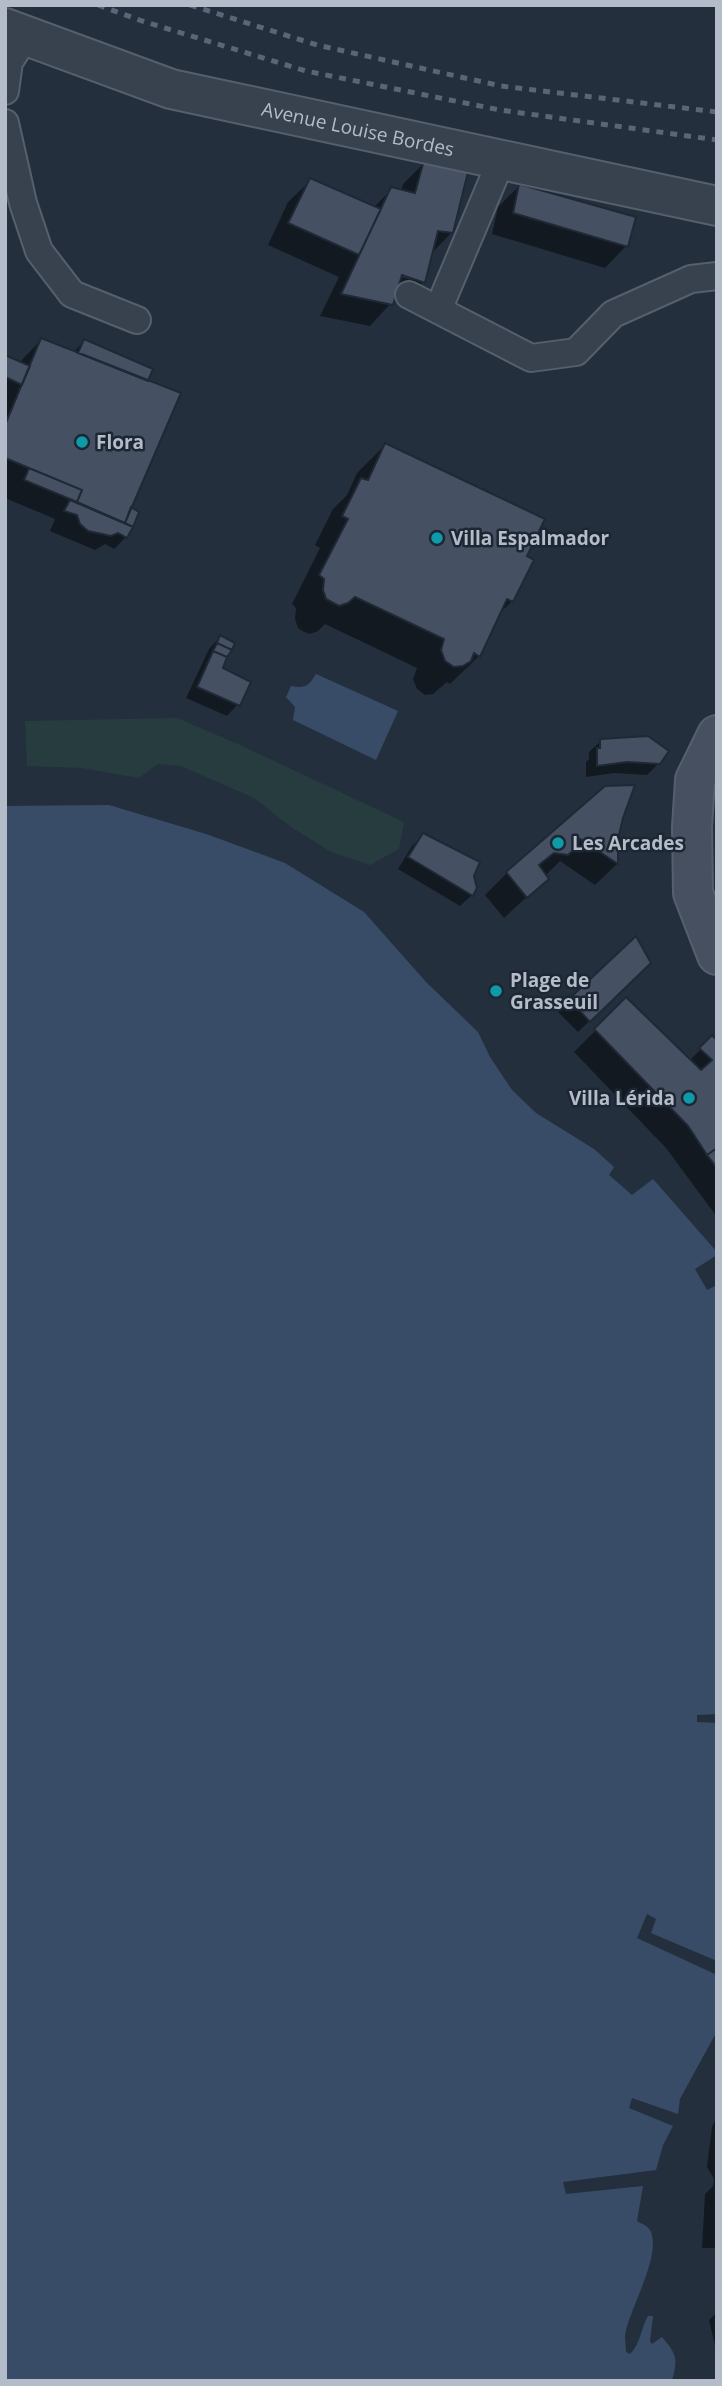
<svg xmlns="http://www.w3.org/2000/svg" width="722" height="2386" viewBox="0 0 722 2386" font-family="'Open Sans',sans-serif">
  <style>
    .green { fill: #263c3f }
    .water { fill: #394c67 }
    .shadow { fill: #0007; fill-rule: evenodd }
    .building { fill: #455162; stroke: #1f2835; stroke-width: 2 }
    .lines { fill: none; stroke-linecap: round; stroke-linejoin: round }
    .lane-casing { stroke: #565f6c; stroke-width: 30 }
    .street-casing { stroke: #565f6c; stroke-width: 42 }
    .secondary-casing { stroke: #565f6c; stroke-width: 42 }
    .lane { stroke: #38414e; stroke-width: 26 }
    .street { stroke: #38414e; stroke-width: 38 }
    .secondary { stroke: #465061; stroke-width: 38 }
    .rail { stroke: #5a6575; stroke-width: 5; stroke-dasharray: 7 7; stroke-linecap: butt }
    .culture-dot { fill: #0f9aa8; stroke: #1d2633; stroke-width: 2.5 }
    .labels { text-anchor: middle; stroke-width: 5; stroke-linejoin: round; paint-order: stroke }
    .street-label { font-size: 19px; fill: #b4bcc9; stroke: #1d2633 }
    .poi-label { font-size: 19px; font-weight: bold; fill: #b4bcc9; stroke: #1d2633; text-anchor: start }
  </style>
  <rect width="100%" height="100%" fill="#242f3e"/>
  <path class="green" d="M177,718L238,744L404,822L399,849L370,865L331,852L291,827L254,798L181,766L158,764L139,778L82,768L27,766L25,721Z"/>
  <path class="water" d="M316,674L398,711L376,760L293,720L295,707L286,697L291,686C306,689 309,685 316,674Z
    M109,805L206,834L285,863L364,912L426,982L478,1032L490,1057L512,1090L536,1113L594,1149L614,1167L609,1175L632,1195L653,1179L717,1252V1255L695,1269L707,1290L717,1285L715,1603L717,1714L697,1715V1722L717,1723V1961L651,1933L656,1919L647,1914L637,1938L717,1975V2031L680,2099L678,2114L632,2098L629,2108L673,2126L663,2145L656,2170L563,2182L566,2194L643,2186L637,2221C641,2224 647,2225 650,2230C663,2254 629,2309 625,2335C625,2340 626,2347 626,2352L630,2354C640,2345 641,2328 648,2316H653L650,2341L652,2344L662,2337C677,2355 678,2358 672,2381H5V806Z"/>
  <path class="shadow" d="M425,162L452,232L431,254L423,282L402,304L393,301L370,326L320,316L339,277L268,245L288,202L310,181L373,208L392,189L401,191L403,184ZM395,271L411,277V280L393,274Z
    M519,186L626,246L605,268L492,234L498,207Z
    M41,340L73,353L84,341L146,381L126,515L137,512L126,537L114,549L105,544L95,550L50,531L55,519L5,498V357L19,363Z
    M385,445L525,557L512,601L498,615L479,656L450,684L447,682L433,694L425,695L417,689L413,679L417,668L325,624L318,631L310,634L304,632L298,628L295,619L296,608L292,604L320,548L315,545L333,509L347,495L357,473Z
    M220,637L221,669L238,704L227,716L186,698L209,649Z
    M601,741L659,763L647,775L614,773L586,777V762L589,759V752Z
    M605,788L616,839L617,864L595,885L560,861L545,876L546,879L504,918L485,895L507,873Z
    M423,835L472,895L460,906L398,869L412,846Z
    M635,938L649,963L578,1032L558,1012Z
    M626,1000L689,1061L712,1038L717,1043V1217L666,1148L574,1052Z
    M717,2117V2248H702L705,2194L713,2186L714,2179L707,2167L712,2127Z
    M717,2312V2354L709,2320Z"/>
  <path class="building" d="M424,160L468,172L453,233L438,231L425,283L402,275L393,305L341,294L391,187L415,193Z
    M310,178L381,209L359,255L288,223Z
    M519,184L636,217L628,247L513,213Z
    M41,338L181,393L125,523L77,502L82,490L5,458V425Z
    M84,339L153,369L148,381L78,353Z
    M5,355L30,366L22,385L5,377Z
    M385,443L545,519L527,556L534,560L513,602L507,599L480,657L474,653L471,661L463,666L454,667L445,661L441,650L444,639L355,597L348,603L339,606L326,599L323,590L324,579L319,575L348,519L342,516L361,478L368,480Z
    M29,468L82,490L77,502L24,480Z
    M70,500L133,527L127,538L118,533L111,536L88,531L80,524L77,515L64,511Z
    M131,507L139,512L133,527L125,523Z
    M220,635L235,643L232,650L217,643Z
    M217,643L232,650L227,657L213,651Z
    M213,651L227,657L223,668L251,682L240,706L197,687Z
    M648,736L669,751L660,764L627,762L597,766V748H600V739Z
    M635,785L623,818L618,839V864L580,839L577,847L568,855L554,853L539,865L549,879L527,898L506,872L605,786Z
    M423,833L480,862L474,876L477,888L473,896L408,857Z
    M636,936L651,963L590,1022L569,999Z
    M626,997L701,1070L712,1060L699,1048L712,1035L717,1040V1148L707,1155L688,1126L594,1029Z
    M717,1148V1168L707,1155Z"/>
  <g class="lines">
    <g class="lane-casing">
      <path id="lane" d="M5,91L9,62L26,36
        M5,123L23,203L39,251L72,294L137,320
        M409,295L531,358L576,352L613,314L691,279L717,276
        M438,310L501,161"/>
    </g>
    <g class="street-casing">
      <g id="street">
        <path id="s1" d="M5,28L171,89L717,206"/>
      </g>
    </g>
    <g class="secondary-casing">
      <path id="secondary" d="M717,735L695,780L692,827L693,893L717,955"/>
    </g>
    <use href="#lane" class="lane"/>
    <use href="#street" class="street"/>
    <use href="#secondary" class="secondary"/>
    <path class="rail" d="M98,5L142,21L306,71L500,110L717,140
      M190,5L317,45L501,86L717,112"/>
  </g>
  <g class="culture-dot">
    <circle cx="82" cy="442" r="7"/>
    <circle cx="437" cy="538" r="7"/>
    <circle cx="558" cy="843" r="7"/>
    <circle cx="496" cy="991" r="7"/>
    <circle cx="689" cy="1098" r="7"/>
  </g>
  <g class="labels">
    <g class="street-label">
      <text dy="7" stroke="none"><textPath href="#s1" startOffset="368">Avenue Louise Bordes</textPath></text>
    </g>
    <g class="poi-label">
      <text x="96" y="449">Flora</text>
      <text x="451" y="545">Villa Espalmador</text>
      <text x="572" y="850">Les Arcades</text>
      <text x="510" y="987">Plage de<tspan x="510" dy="22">Grasseuil</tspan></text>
      <text x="675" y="1105" text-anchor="end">Villa Lérida</text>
    </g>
  </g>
  <rect width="722" height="2386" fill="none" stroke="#b4bcc9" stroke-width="14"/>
</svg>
